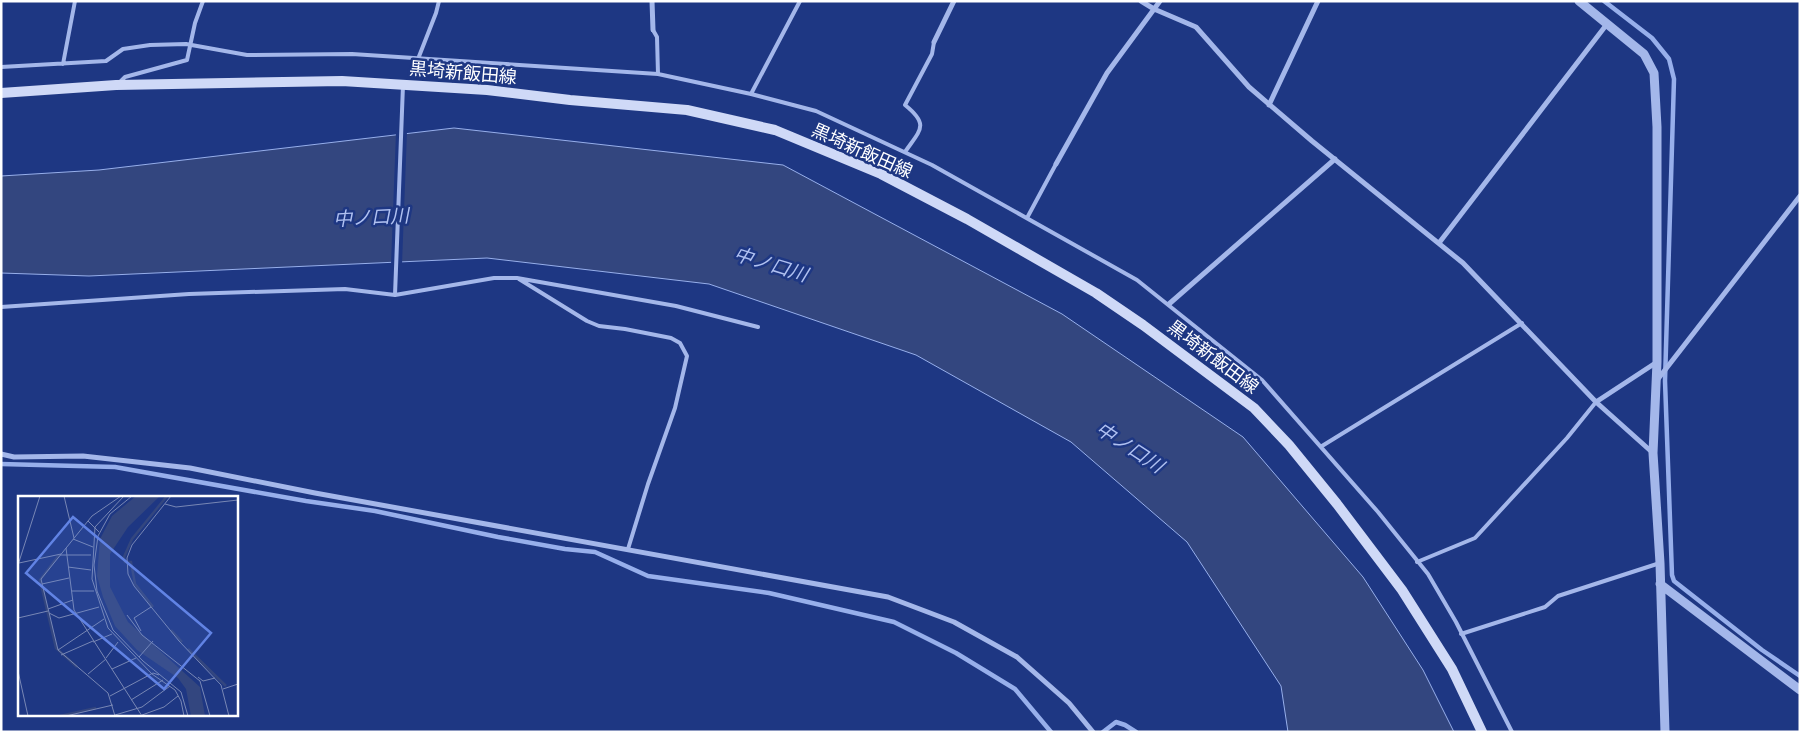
<svg xmlns="http://www.w3.org/2000/svg" width="1801" height="733" viewBox="0 0 1801 733" font-family="Rubik,'Noto Sans JP',sans-serif">
  <style>
    .water { fill: #33467f; stroke: #97afeb }
    .pier { fill: #1e3783 }
    .lines { fill: none; stroke-linecap: round; stroke-linejoin: round }
    .stream { stroke: #97afeb; stroke-width: 4.5 }
    .service { stroke: #a4b7ea; stroke-width: 4 }
    .minor { stroke: #a4b7ea; stroke-width: 5 }
    .tertiary { stroke: #a4b7ea; stroke-width: 9 }
    .secondary { stroke: #cfd9f7; stroke-width: 10 }
    .labels { text-anchor: middle; stroke-width: 5; stroke-linejoin: round; paint-order: stroke }
    .street-label { font-size: 18px; fill: #fff; stroke: #1e3783 }
    .water-label { font-size: 19px; font-style: italic; fill: #b0c1f1; stroke: #1e3783 }
    .inset-river { fill: none; stroke: #33467f; stroke-width: 2.5 }
    .inset-road { fill: none; stroke: #7887b5; stroke-width: 1 }
    .view { fill: #6183e4; fill-opacity: 0.15; stroke: #6183e4; stroke-width: 2.5 }
    .inset-edge { fill: none; stroke: #fff; stroke-width: 2.5 }
  </style>
  <rect width="100%" height="100%" fill="#1e3783"/>
  <path class="water" d="M454,128L783,165L1062,314L1243,437L1363,577L1423,670L1454,732H1288L1281,686L1187,542L1071,442L916,355L709,284L487,258L89,276L1,273V176L99,170Z"/>
  <path class="pier" d="M407,131L402,264L391,265L396,132Z"/>
  <g class="lines">
    <path class="stream" d="M1604,1L1652,38L1669,59L1674,79L1665,381L1672,575L1674,581L1762,650L1800,676
      M1,464L115,467L306,501L375,511L498,537L565,549L595,552L648,576L769,593L894,622L956,653L1015,689L1051,732
      M1103,732L1116,722L1125,725L1136,732"/>
    <path class="service" d="M653,30L657,37L658,74
      M418,59L436,13L439,1
      M63,64L75,1
      M1,67L106,61L123,49L150,45L186,44L247,55L352,54L658,74L751,94L816,111L932,165L1137,280L1262,380L1378,512L1428,574L1456,622L1512,732
      M120,82L125,77L187,60L195,23L203,1
      M751,94L800,1
      M905,152C920,130 930,125 905,105L932,54L934,42
      M1027,218L1056,164
      M519,279L587,321L599,326L625,329L671,338L680,343L687,356L675,408L648,484L628,549
      M395,295L403,85
      M1,307L189,294L345,289L395,295L494,278H517L676,306L758,327
      M1322,446L1522,323
      M1417,562L1475,538L1567,438L1596,402
      M1461,634L1545,607L1558,596L1660,563"/>
    <path class="minor" d="M652,1L653,30
      M1141,1L1154,9L1196,27L1249,87L1312,141L1463,263L1596,402L1653,453
      M934,42L954,1
      M1269,105L1318,1
      M1056,164L1107,73L1160,1
      M1439,243L1607,24
      M1169,304L1335,159
      M1658,379L1800,196
      M1596,402L1657,362
      M1,454L14,457L83,456L190,468L315,493L888,597L954,622L1017,657L1069,703L1093,732"/>
    <path class="tertiary" d="M1579,1L1644,54L1654,73L1657,127V362L1653,453L1660,563L1665,732
      M1660,584L1800,690"/>
    <path class="secondary" d="M1,93L116,85L342,81L487,90L570,100L687,110L775,130L881,174L967,219L1096,293L1143,325L1254,408L1289,445L1337,504L1402,590L1452,669L1482,732"/>
  </g>
  <g class="labels">
    <g class="street-label">
      <text transform="translate(463 73) rotate(5)" y="6">黒埼新飯田線</text>
      <text transform="translate(862 151) rotate(24)" y="6">黒埼新飯田線</text>
      <text transform="translate(1213 357) rotate(37)" y="6">黒埼新飯田線</text>
    </g>
    <g class="water-label">
      <text transform="translate(371 217) rotate(-3)" y="7">中ノ口川</text>
      <text transform="translate(771 264) rotate(17)" y="7">中ノ口川</text>
      <text transform="translate(1130 447) rotate(33)" y="7">中ノ口川</text>
    </g>
  </g>
  <g transform="translate(18 496)">
    <rect width="220" height="220" fill="#1e3783"/>
    <path d="M118,0H142L110,31L92,58V91L110,126L182,191L187,220H173L168,193L160,182L119,154L97,130L85,101L79,80L82,43L94,20Z" fill="#33467f"/>
    <path class="inset-river" d="M41,59L22,84L38,152L59,171M135,111L117,88L113,66H107L106,61L114,43L149,0M153,134L164,146M170,153L208,190M42,220L78,212"/>
    <path class="inset-road" d="M46,0L56,42M114,0L92,18L80,40L76,69L79,95L95,134L125,165L163,196L170,220M153,0L114,49L109,62L110,78L116,90L161,145L203,189L211,220M147,8L158,11L220,4M70,25L81,36M77,31L74,83L90,132L134,178L157,194L163,205L166,220M77,31L106,0M55,43L75,51M48,52L56,114L124,220M42,59H73M1,67L43,58M0,69L22,0M50,71L73,74M24,88L51,82M54,95H76M30,113L55,104M31,117L41,122L81,111M109,119L124,139L182,185L192,220M0,122L30,115M123,135L116,122L133,111M75,146L94,138M40,154L86,123M43,159L75,145M121,161L135,145M88,162L100,146M94,173L118,162M0,175L10,220M70,178L88,163M180,181L185,185L197,182M205,193L220,188M92,200L135,177L141,179M113,204L145,184M97,219L124,211L152,190M124,219L146,211L160,200M48,220L95,209M97,220L90,197L40,154L23,83L74,20L103,0"/>
    <path class="view" d="M55,21L193,137L146,193L8,77Z"/>
    <rect width="220" height="220" class="inset-edge"/>
  </g>
  <rect width="1801" height="733" fill="none" stroke="#ffffff" stroke-width="5"/>
</svg>
